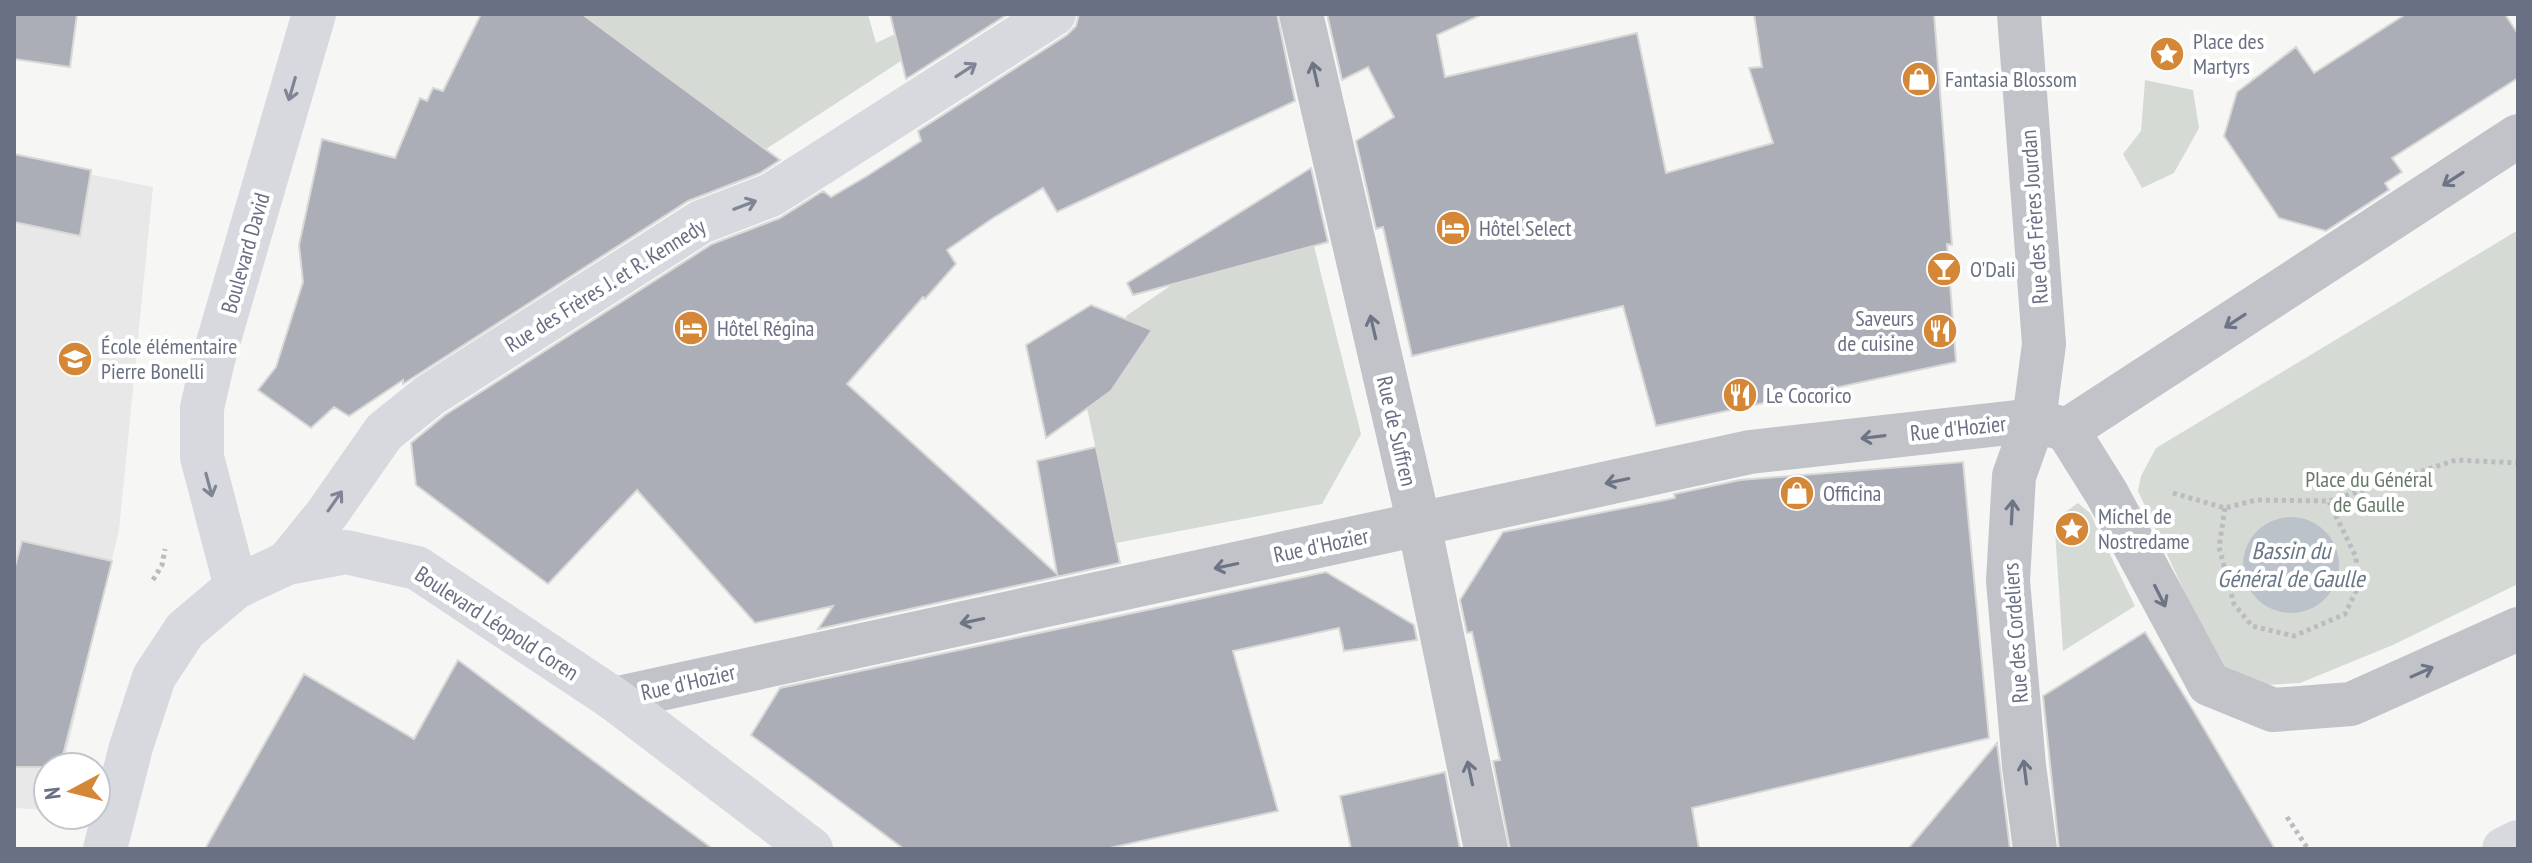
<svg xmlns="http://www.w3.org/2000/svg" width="2532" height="863" viewBox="0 0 2532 863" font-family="'PT Sans Narrow',sans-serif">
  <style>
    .built { fill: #e7e8e7 }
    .green { fill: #d5dbd4 }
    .water { fill: #bcc2ca }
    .building { fill: #abaeb7; stroke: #d8d8d7; stroke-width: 2 }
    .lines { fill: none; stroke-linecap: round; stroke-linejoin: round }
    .path { stroke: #bbbcc0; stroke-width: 5; stroke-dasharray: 4 4; stroke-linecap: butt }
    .street { stroke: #c1c3c8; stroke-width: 44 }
    .secondary { stroke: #d8d9df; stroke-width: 44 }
    .primary { stroke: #d8d9df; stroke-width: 44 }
    .oneway { stroke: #7f8595 }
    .oneway2 { stroke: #6d7486 }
    .labels { text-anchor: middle; stroke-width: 8; stroke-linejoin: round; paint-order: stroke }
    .poi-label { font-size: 22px; fill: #697083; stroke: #fff; text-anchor: start }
    .street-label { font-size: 22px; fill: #697083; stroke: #fff }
    .park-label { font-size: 22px; fill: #677a68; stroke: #fff }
    .water-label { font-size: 24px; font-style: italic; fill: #697685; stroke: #fff }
  </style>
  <rect width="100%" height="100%" fill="#f6f7f4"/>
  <path class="built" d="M14,159L153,187L119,530L63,767H48V810L14,808Z"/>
  <path class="green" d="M582,14H868L876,43L895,34L901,61L766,149Z
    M2145,80L2193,90L2199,128L2174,173L2142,188L2123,154L2141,131Z
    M2518,230V584L2393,645L2300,683L2251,686L2217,663L2138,491L2141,476L2156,448Z
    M1314,246L1361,434L1322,504L1116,543L1087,408C1123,383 1136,361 1126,316L1173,284Z
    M2078,503L2090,513L2135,606L2063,651L2055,531L2060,516Z"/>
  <path class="water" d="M2243 565a48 48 0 1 1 96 0a48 48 0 1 1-96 0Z"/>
  <path class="building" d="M14,14H77L70,67L14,59Z
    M481,14H582L780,160L760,173L688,201L403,384V380L349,416L334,407L311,428L258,390L276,367L303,282L299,245L322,139L395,158L420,98L427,101L433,88L443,91Z
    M890,14H1008L906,79Z
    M1079,14H1277L1295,101L1057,212L1043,188L993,218L947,250L956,264L925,299L923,297L847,384L1057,574L1037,461L1096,447L1120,563L818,629L833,606L755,623L637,490L548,584L416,485L411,443L445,415L712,244L780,218L823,191L831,197L867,176L921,141L918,131L1067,35L1076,26Z
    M1327,14H1483L1437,35L1445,77L1637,33L1666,173L1773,143L1749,68L1762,67L1754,14H1934L1952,245L1947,244L1956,362L1656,426L1623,306L1412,356L1383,227L1376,229L1356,141L1394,117L1368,67L1342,80Z
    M2406,14H2505L2518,34V78L2392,158L2402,172L2385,183L2389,190L2326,231L2279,218L2224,136L2237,92L2296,47L2314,73Z
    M14,154L91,170L80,236L14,222Z
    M1311,168L1328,242L1133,295L1127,283Z
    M1091,305L1152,330L1111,391L1046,438L1026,345Z
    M1963,462L1989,738L1692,808L1699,849H1510L1493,761L1500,760L1472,632L1467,633L1460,600L1503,532L1675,498L1674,494L1740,480Z
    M22,541L112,561L60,767H14V570Z
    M1326,572L1414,625L1417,640L1344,651L1339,628L1233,651L1278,811L1105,849H904L751,735L780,688Z
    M2145,632L2193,710L2275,849H2059L2043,696Z
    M458,660L626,785L713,849H205L304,674L414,739Z
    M1997,743L2010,849H1908Z
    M1445,772L1460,849H1351L1340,796Z"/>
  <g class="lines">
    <path class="path" d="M2173,493L2225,508L2256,500L2329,501L2456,460L2518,463
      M2225,508L2219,547L2234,604L2252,626L2294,636L2345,614L2358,587L2356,557L2329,502
      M153,580L162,565L165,549
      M2287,817L2308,849"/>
    <path class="street" d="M1301,14L1419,524L1486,849
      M2019,14L2044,344L2034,420L2014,476L2008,581L2024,766L2035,849
      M2067,430L2107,494L2209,684L2273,710L2351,704L2518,629
      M614,699L1750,452L2034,420L2067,430L2518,136"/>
    <path class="secondary" d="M287,563L326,515L384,432L430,395L701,222L771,195L1054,14
      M236,587L202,457V408L213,360L314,14"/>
    <path class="primary" d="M105,849L131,747L154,677L185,630L236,587L287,563L346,552L417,568L614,699L811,849
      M2504,849L2518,842"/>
  </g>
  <defs><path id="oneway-shaft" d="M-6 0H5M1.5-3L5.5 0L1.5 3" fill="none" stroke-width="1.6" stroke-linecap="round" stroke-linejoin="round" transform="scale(2)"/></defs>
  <g class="oneway">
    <use href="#oneway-shaft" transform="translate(966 70) rotate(-33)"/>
    <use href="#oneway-shaft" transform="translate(292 89) rotate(106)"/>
    <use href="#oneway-shaft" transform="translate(745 205) rotate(-21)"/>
    <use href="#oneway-shaft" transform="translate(209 485) rotate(75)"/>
    <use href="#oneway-shaft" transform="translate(335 501) rotate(-55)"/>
  </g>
  <g class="oneway2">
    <use href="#oneway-shaft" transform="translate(1315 74) rotate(-103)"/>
    <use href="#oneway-shaft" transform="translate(2453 179) rotate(147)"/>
    <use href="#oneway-shaft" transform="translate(2235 321) rotate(147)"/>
    <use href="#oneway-shaft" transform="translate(1373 327) rotate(-103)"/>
    <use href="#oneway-shaft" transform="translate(1873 437) rotate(173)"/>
    <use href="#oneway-shaft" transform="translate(1617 481) rotate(168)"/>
    <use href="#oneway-shaft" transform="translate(2012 512) rotate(-87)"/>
    <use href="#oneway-shaft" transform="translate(1226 566) rotate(168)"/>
    <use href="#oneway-shaft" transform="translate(2160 596) rotate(63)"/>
    <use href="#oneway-shaft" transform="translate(972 621) rotate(168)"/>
    <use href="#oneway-shaft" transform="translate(2422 672) rotate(-24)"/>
    <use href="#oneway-shaft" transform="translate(2025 772) rotate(-97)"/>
    <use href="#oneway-shaft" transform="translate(1470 773) rotate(-102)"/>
  </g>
  <defs>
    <g id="sight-disc" transform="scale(1.8)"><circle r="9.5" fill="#d48737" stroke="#fff"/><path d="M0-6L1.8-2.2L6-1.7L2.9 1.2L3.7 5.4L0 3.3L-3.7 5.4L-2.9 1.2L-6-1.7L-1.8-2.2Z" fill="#fff"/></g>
    <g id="shop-disc" transform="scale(1.8)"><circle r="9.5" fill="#d48737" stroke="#fff"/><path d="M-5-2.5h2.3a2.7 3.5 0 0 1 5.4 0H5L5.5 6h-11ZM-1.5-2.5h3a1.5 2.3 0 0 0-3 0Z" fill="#fff"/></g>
    <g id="hotel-disc" transform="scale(1.8)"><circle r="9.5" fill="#d48737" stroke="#fff"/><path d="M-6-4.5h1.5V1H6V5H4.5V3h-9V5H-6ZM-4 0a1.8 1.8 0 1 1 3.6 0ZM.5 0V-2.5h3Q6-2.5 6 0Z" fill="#fff"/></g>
    <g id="bar-disc" transform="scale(1.8)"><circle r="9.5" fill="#d48737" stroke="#fff"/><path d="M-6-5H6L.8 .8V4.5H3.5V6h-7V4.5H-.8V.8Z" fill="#fff"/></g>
    <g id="restaurant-disc" transform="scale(1.8)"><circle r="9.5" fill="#d48737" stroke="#fff"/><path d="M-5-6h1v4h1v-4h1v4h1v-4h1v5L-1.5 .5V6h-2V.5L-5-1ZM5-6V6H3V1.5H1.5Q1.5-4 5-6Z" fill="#fff"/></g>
    <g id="school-disc" transform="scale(1.8)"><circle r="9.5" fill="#d48737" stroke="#fff"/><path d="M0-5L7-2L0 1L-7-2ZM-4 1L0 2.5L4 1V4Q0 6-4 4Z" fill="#fff"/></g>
  </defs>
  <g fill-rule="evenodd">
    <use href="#sight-disc" x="2167" y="54"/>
    <use href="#shop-disc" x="1919" y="79"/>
    <use href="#hotel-disc" x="1453" y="228"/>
    <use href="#bar-disc" x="1944" y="269"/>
    <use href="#hotel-disc" x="691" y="328"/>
    <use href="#restaurant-disc" x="1940" y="331"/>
    <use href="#school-disc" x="75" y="359"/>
    <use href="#restaurant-disc" x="1740" y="395"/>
    <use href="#shop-disc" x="1797" y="493"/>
    <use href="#sight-disc" x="2072" y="529"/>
  </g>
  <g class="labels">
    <g class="poi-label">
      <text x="2193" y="49">Place des<tspan x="2193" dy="25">Martyrs</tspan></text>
      <text x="1945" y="87">Fantasia Blossom</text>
      <text x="1479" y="236">Hôtel Select</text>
      <text x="1970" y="277">O'Dali</text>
      <text x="1914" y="326" text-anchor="end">Saveurs<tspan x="1914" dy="25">de cuisine</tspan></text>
      <text x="717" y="336">Hôtel Régina</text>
      <text x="101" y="354">École élémentaire<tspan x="101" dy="25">Pierre Bonelli</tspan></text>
      <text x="1766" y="403">Le Cocorico</text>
      <text x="1823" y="501">Officina</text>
      <text x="2098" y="524">Michel de<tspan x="2098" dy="25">Nostredame</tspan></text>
    </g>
    <g class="street-label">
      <text transform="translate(2034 217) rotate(-94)" y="8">Rue des Frères Jourdan</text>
      <text transform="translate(245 253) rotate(-74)" y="8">Boulevard David</text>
      <text transform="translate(605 285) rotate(-32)" y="8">Rue des Frères J. et R. Kennedy</text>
      <text transform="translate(1958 428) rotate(-6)" y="8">Rue d'Hozier</text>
      <text transform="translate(1397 431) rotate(77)" y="8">Rue de Suffren</text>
      <text transform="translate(1321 545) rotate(-12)" y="8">Rue d'Hozier</text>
      <text transform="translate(497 623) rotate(33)" y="8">Boulevard Léopold Coren</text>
      <text transform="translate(2015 633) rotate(-94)" y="8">Rue des Cordeliers</text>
      <text transform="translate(688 682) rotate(-13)" y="8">Rue d'Hozier</text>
    </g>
    <g class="park-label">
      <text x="2369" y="487">Place du Général<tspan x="2369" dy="25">de Gaulle</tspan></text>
    </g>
    <g class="water-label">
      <text x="2291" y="559">Bassin du<tspan x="2291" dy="28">Général de Gaulle</tspan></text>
    </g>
  </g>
  <rect width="2532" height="863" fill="none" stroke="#697083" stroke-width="32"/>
  <g transform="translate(72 791) rotate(263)"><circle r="38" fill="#ffffff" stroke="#c3c6cd" stroke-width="2"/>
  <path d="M0-6L14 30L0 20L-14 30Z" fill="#d48737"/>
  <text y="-12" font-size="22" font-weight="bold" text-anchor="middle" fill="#697083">N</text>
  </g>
</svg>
